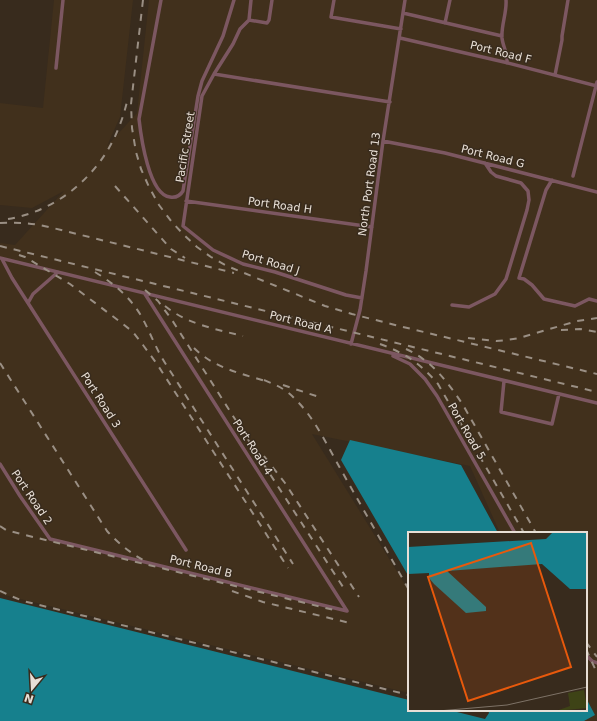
<svg xmlns="http://www.w3.org/2000/svg" width="597" height="721" viewBox="0 0 597 721" font-family="'DejaVu Sans',sans-serif">
  <style>
    .built { fill: #41301c }
    .water { fill: #16808d }
    .lines { fill: none; stroke-linecap: round; stroke-linejoin: round }
    .lane { stroke: #7c5761; stroke-width: 3.5 }
    .rail { stroke: #9a8f84; stroke-width: 2; stroke-dasharray: 7 7; stroke-linecap: butt }
    .labels { text-anchor: middle; stroke-width: 3; stroke-linejoin: round; paint-order: stroke }
    .street-label { font-size: 11px; fill: #e8dfd6; stroke: #382b1d }
    .inset-road { fill: none; stroke: #7e7367; stroke-width: 1 }
    .view { fill: #e8590c; fill-opacity: 0.15; stroke: #e8590c; stroke-width: 2 }
    .inset-edge { fill: none; stroke: #e8dfd6; stroke-width: 2 }
  </style>
  <rect width="100%" height="100%" fill="#382b1d"/>
  <path class="built" d="M54,0H133L120,117L107,146L137,113L149,0H597V721H582L586,710V533H500L470,466L312,434L409,591V693L0,594V243L15,245L64,191L32,208L0,205V103L43,108Z"/>
  <path class="water" d="M350,440L461,465L498,533H409V577L341,460Z
    M0,598L409,700V710H449L485,719L489,713L488,710H586V698L595,715L584,721H0Z"/>
  <g class="lines">
    <path class="lane" d="M161,0L139,119C141,137 149,195 170,197C176,198 180,196 183,191L198,96L202,81L223,36L234,0
      M251,0L249,20L267,23L269,20L272,0
      M334,0L331,17L401,29
      M506,0C507,13 501,25 502,38C503,47 508,54 507,63
      M403,13L502,36
      M249,20L240,29L233,44L214,74L202,96L183,226L213,250L243,264L275,272L346,295L362,298
      M445,23L450,0
      M400,38L504,62L597,86
      M56,68L63,0
      M214,74L390,102
      M555,75L562,40V36L568,0
      M383,141L445,153L597,192
      M573,176L597,82
      M552,180L546,190L519,278L524,279L532,285L544,299L575,306L589,299L597,301
      M186,201L372,227
      M0,258L597,403
      M2,259L12,278L186,550
      M145,294L347,611
      M28,303L33,294L58,272
      M452,305L469,307L495,294L506,279L527,210L529,200L528,191L521,183L496,176L491,172L485,163
      M351,344L360,310L366,271L383,141L405,0
      M393,356L410,364L425,379L437,396L515,533
      M504,381L501,412L552,424L559,394
      M0,464L20,496L50,539L347,611
      M586,655L592,661L597,663"/>
    <path class="rail" d="M143,0L131,104L132,128L136,152L141,169L149,187L159,205L171,221L184,235L197,247L211,257L227,266L325,306L352,314L395,325L597,374
      M115,186L171,249L185,258
      M8,219C58,211 101,174 119,127C123,117 126,107 128,97
      M0,223C17,222 32,223 49,227L234,273
      M0,246L597,392
      M19,255L25,257L70,284L119,321L133,332L143,345L157,364L288,568
      M95,272C113,283 129,296 140,314C150,331 156,350 167,366L293,564
      M145,290L158,301L172,320L268,471L343,587
      M165,306C187,324 215,329 243,336
      M561,330L580,329L597,332
      M468,338L496,341L507,340L519,338L577,321L597,318
      M380,344C405,353 421,364 438,384L524,533
      M194,348C214,368 242,374 269,382
      M406,349C431,360 448,382 463,405L536,533
      M0,363L107,531C118,543 130,553 145,561
      M264,380C276,385 286,389 295,399C314,417 327,445 340,468C363,509 386,549 409,590
      M283,385L319,397
      M264,456L285,483L359,597
      M0,526L6,530L25,535L338,611
      M0,591L11,596L23,601L409,695
      M232,591L263,602L350,623
      M586,642L597,657
      M586,649L597,673
      M469,710L473,711"/>
  </g>
  <g class="labels">
    <g class="street-label">
      <text transform="translate(501 52) rotate(14)" y="4">Port Road F</text>
      <text transform="translate(185 147) rotate(-81)" y="4">Pacific Street</text>
      <text transform="translate(493 156) rotate(14)" y="4">Port Road G</text>
      <text transform="translate(369 184) rotate(-82)" y="4">North Port Road 13</text>
      <text transform="translate(280 205) rotate(8)" y="4">Port Road H</text>
      <text transform="translate(271 262) rotate(17)" y="4">Port Road J</text>
      <text transform="translate(301 322) rotate(14)" y="4">Port Road A</text>
      <text transform="translate(101 400) rotate(57)" y="4">Port Road 3</text>
      <text transform="translate(467 431) rotate(60)" y="4">Port Road 5</text>
      <text transform="translate(253 447) rotate(57)" y="4">Port Road 4</text>
      <text transform="translate(32 497) rotate(56)" y="4">Port Road 2</text>
      <text transform="translate(201 566) rotate(14)" y="4">Port Road B</text>
    </g>
  </g>
  <g transform="translate(408 532)">
    <rect width="179" height="179" fill="#382b1d"/>
    <path d="M176,158L179,176L148,179L162,174L160,161Z" fill="#3e4316"/>
    <path d="M145,0H179V57H162L134,32L39,39L78,75V79L58,81L26,52L21,46V41L0,42V15L138,7Z" fill="#16808d"/>
    <path class="inset-road" d="M30,179L99,173L179,155"/>
    <path class="view" d="M123,11L163,135L60,169L20,45Z"/>
    <rect width="179" height="179" class="inset-edge"/>
  </g>
  <g transform="translate(32 689) rotate(198)" stroke="#382b1d" stroke-width="3" paint-order="stroke">
  <path d="M0-3L7 15L0 10L-7 15Z" fill="#e8dfd6"/>
  <text y="-6" font-size="11" font-weight="bold" text-anchor="middle" fill="#e8dfd6">N</text>
  </g>
</svg>
